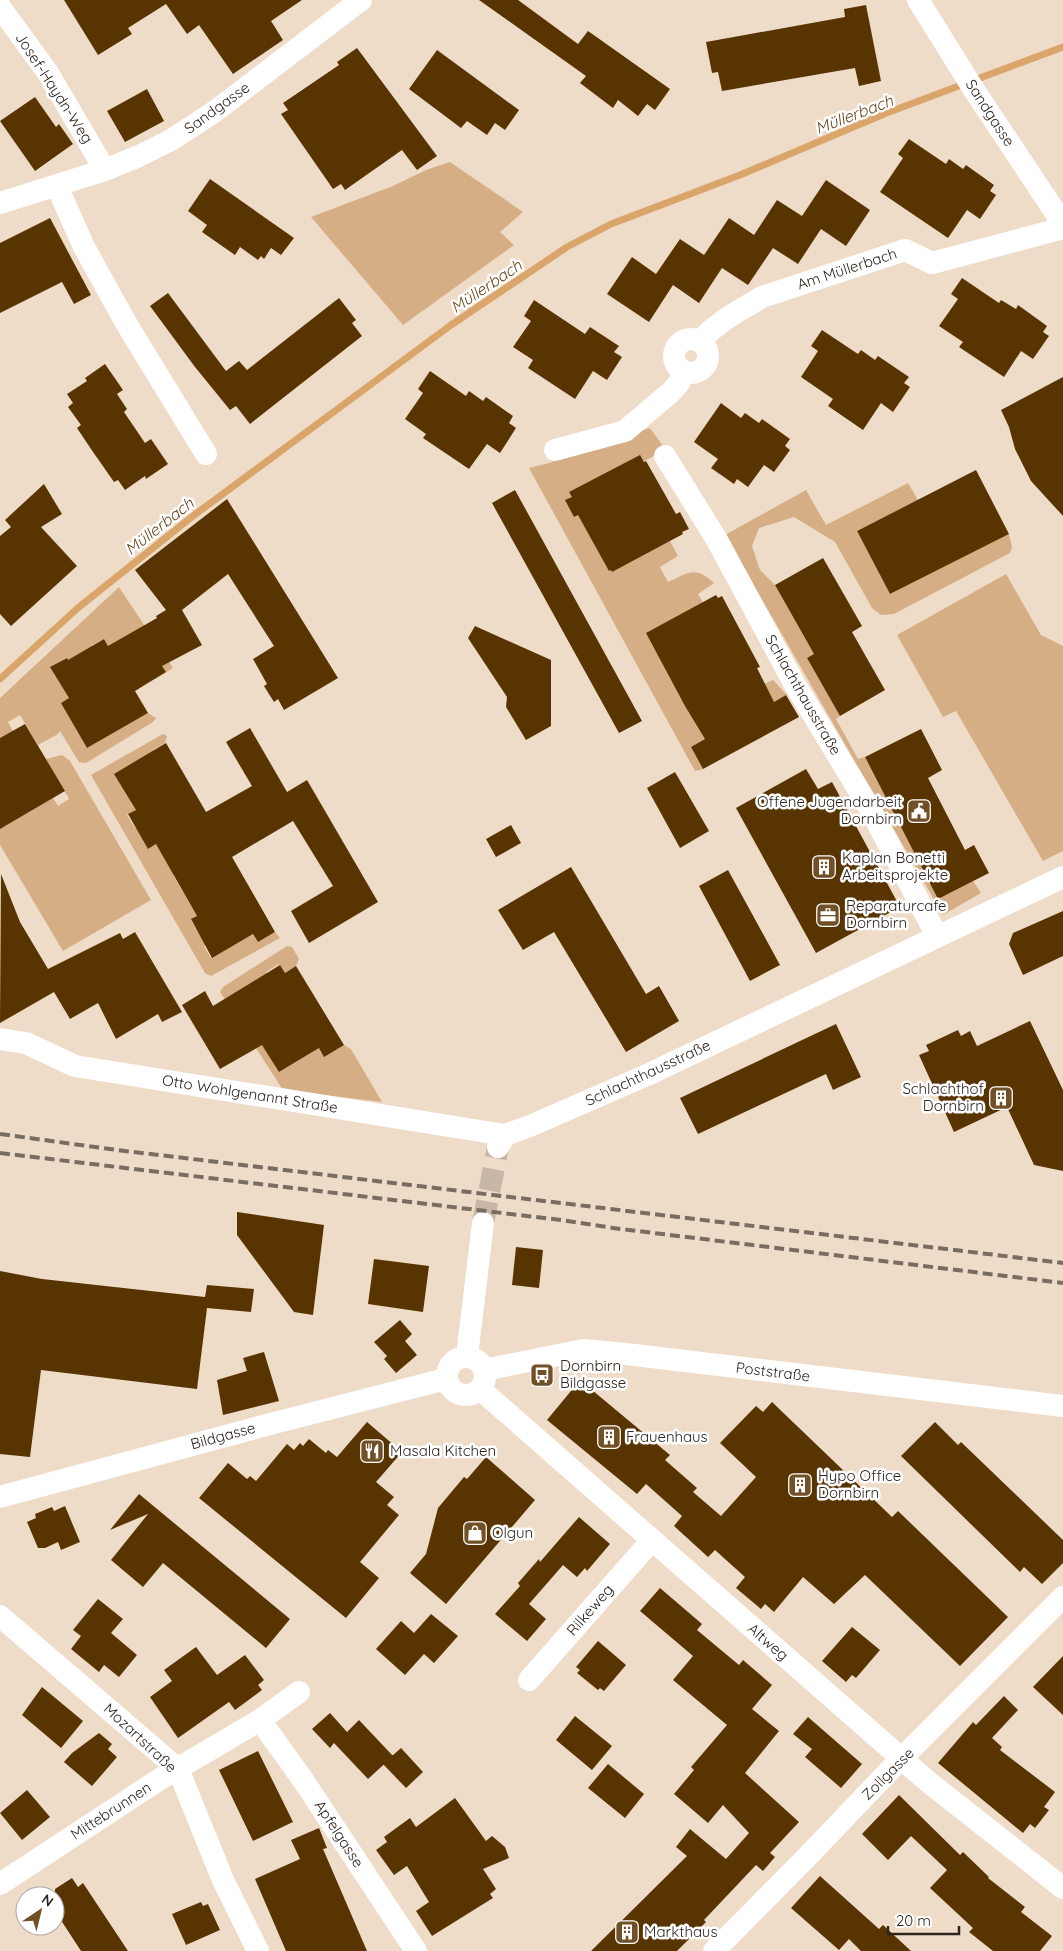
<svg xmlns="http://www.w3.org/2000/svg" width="1063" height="1951" viewBox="0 0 1063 1951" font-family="Quicksand,sans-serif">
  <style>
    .green { fill: #d5ae85 }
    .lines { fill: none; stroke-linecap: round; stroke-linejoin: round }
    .stream { stroke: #daa56a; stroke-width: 7 }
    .building { fill: #583401 }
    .street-tunnel { stroke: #c8b7a6; stroke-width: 22; stroke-dasharray: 22 11; stroke-linecap: butt }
    .street { stroke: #fff; stroke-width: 22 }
    .rail { stroke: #796d61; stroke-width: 4; stroke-dasharray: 10 5; stroke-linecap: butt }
    .labels { text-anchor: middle; stroke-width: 5; stroke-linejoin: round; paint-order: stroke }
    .street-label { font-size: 15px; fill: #2d251e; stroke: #fff }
    .poi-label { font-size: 15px; fill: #2d251e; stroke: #fff; text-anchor: start }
    .water-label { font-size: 16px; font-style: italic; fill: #694518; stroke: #fff }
  </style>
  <rect width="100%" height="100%" fill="#efdcc8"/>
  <path class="green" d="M450,162L523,212L500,232L514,245L403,325L311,217L393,186L426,170Z
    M650,428L666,450L572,497L611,569L670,541L678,556L660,567L668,582C690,572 695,566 714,583L698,594L752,689L773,680L787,695L691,747L703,769L695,771L529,468L553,462L555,456Z
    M908,483L918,500L857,531L890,594L1009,534L1012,547L1010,553L894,614L881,615L872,608L835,542L794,517L759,528L752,546L760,570L775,585L814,654L807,658L840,716L836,719L858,759L865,757L938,899L973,881L981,893L943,915L725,535L806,490L826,525Z
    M1006,574L1041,635L1063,646V851L1043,861L956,711L943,717L897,635Z
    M119,587L173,668L155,679L141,657L121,668L104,639L91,646L95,653L72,666L66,658L51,667L69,698L61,703L83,722L75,727L87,748L148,713L156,718L153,722L86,763L79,762L60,731L58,734L38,745L20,715L8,722L13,731L0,738V698Z
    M163,734L167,736L165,743L153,750L158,759L115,774L136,810L127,815L135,828L143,823L148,849L190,824L191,865L173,875L197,916L191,920L199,934L206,930L212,941L204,946L211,958L253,934L258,942L275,932L280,938L211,976L205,973L91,775Z
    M62,755L70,761L151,900L63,951L0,845V817L5,826L53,798L58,806L69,799L46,759Z
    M287,946L292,947L299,959L296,966L285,973L279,964L266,972L272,981L255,1034L263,1047L271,1042L269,1055L279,1072L319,1048L324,1056L344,1045L351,1049L382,1102L283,1090L220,992L223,987Z"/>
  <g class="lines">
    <path class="stream" d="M0,679L79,607L193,516L451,325L567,247L611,224L740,175L884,114L1063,47"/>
  </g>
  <path class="building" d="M64,0H302L271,21L283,40L233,74L199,25L187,34L166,4L128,28L132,34L98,55Z
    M479,0H518L578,44L588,31L670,89L655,110L647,104L638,116L618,100L613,108L580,83L586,76Z
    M866,5L881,81L859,86L855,68L722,91L718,72L712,73L706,42L845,17L844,9Z
    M357,48L437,156L417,170L402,150L345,190L341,184L333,189L281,114L288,110L283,103L339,65L337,62Z
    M437,50L519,110L505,130L495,123L487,135L467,121L461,128L409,89Z
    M147,89L164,121L125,142L107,111Z
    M35,97L56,127L59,124L73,144L35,171L0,121Z
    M909,139L946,164L949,159L963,169L966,165L994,185L990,191L996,195L980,219L967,210L948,238L880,192L903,158L898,154Z
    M210,179L294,238L281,255L271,248L264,259L261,256L258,260L240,247L235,255L202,232L207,225L188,211Z
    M826,180L870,210L846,246L821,229L798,264L773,248L748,285L722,268L699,303L673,285L649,322L607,294L632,257L656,274L680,239L704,255L729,218L754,235L777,200L802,216Z
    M50,218L91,295L74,304L62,282L0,313V243Z
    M962,278L999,303L1001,300L1016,309L1018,305L1047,326L1043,332L1049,336L1033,359L1021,351L1004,377L959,347L963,342L939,326L958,299L951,294Z
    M168,293L226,371L239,361L247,370L339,298L356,320L352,323L362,336L250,424L236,406L230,410L195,367L150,306Z
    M534,300L585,334L590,327L619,346L614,352L622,357L607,380L593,371L575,399L528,368L533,360L513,347L531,321L524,316Z
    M822,330L858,354L861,350L875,360L878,356L909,377L904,383L910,387L893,412L881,403L863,430L828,406L833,399L801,377L818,351L811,346Z
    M105,364L123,390L117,394L127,409L124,412L145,443L151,439L168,464L146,479L145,476L125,490L118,480L114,482L91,449L77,428L81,425L68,407L73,403L67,394L87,381L85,378Z
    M430,371L466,396L469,391L483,401L486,397L513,416L509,423L516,428L500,453L487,444L469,469L423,438L426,434L405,419L423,393L418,389Z
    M1063,377V516L1031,481L1015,449L1009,427L1001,410Z
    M721,403L741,418L745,413L759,423L762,419L790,439L785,446L790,450L774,472L764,465L748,487L737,479L734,484L711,468L718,459L694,442Z
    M640,455L644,462L646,461L676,514L680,512L689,529L682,532L683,534L612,572L611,570L609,571L578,515L574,517L565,500L572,497L569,492Z
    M976,470L1009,534L890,594L857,531Z
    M44,484L62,514L41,527L77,566L11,626L0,614V536L11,527L5,520Z
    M515,490L642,721L619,733L492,503Z
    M227,499L338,678L284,710L278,699L274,702L264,686L267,684L253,659L274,646L228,574L182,610L202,645L162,666L166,672L135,691L148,713L87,748L61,703L69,698L50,667L67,658L68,660L104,639L108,646L157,618L156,616L166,610L135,570Z
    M823,558L862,626L852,632L885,690L840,716L807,658L814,654L775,585Z
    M716,595L718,598L722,596L760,667L757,668L774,702L786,695L799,717L703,769L691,747L705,739L685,706L646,633Z
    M475,626L551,660V726L526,740L506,707L507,697L468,638Z
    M25,724L65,791L0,829V738Z
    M250,728L287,792L307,780L378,902L309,943L291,911L333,886L293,821L232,857L275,932L258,942L253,934L212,958L191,919L197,916L156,844L148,849L128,814L136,810L114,774L166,743L206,812L252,786L226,742Z
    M921,729L942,770L928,778L965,850L974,845L989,873L938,899L865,757Z
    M806,769L818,789L832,782L900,907L816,953L736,808Z
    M675,772L709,831L680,848L647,788Z
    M511,825L521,843L496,857L486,839Z
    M571,867L646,994L659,986L679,1021L626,1052L554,932L523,950L498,910Z
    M728,870L780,965L750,981L699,886Z
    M1,874L20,922L48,969L120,933L123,939L135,932L182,1012L162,1022L158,1014L116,1039L98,1003L70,1019L54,992L0,1023Z
    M1063,911V956L1023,975L1009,944L1013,933Z
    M280,965L285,973L296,966L344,1045L324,1057L319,1048L279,1072L262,1045L220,1069L182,1005L205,991L213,1006Z
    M1030,1021L1063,1090V1171L1034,1165L1007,1107L954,1132L919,1055L929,1051L926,1045L958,1030L961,1036L970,1031L977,1046Z
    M836,1024L861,1077L833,1090L826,1074L698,1134L680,1098Z
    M237,1212L324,1225L313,1315L294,1312L237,1235Z
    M516,1247L543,1250L539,1288L512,1285Z
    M374,1259L429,1266L423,1312L368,1304Z
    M0,1271L42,1279L205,1297L207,1285L254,1289L251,1312L207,1308L197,1389L41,1370L30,1457L0,1454Z
    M400,1320L412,1334L405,1341L417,1355L396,1373L384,1359L387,1356L374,1342Z
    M264,1352L279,1401L223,1415L217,1380L247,1371L243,1358Z
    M580,1380L670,1455L665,1460L697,1488L693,1492L721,1516L756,1477L720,1443L756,1406L763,1412L772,1402L892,1517L898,1511L1008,1617L960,1666L865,1575L834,1604L803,1577L774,1612L765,1604L761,1609L736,1588L745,1577L715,1550L708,1557L674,1526L682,1516L646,1484L637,1494L547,1420Z
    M367,1422L402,1452L376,1482L394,1497L387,1505L399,1515L360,1562L379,1578L346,1618L199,1498L228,1463L247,1479L250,1476L256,1481L287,1444L294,1450L300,1443L303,1446L309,1439L326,1453L328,1450L337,1457Z
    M935,1422L958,1445L961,1442L1063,1540V1563L1042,1584L1024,1567L1020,1572L901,1456Z
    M486,1457L535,1500L446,1604L410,1573L426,1554L438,1508L464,1477L467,1479Z
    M139,1494L290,1619L266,1648L163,1563L143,1587L111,1560L148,1514L110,1530Z
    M65,1506L80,1542L61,1550L58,1542L45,1548H38L27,1522L36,1518L35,1514L52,1507L54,1511Z
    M579,1517L610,1544L587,1571L585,1568L577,1577L563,1565L529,1604L546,1619L527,1641L495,1614L520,1586L518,1583L539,1559L540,1562Z
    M660,1588L702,1624L697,1630L739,1665L743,1660L772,1685L752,1709L779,1731L745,1773L799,1822L770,1853L775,1857L763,1871L756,1865L704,1920L706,1922L677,1951H591L687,1856L676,1847L690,1829L726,1859L749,1833L723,1805L708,1823L674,1794L694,1770L691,1767L727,1725L673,1680L693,1656L640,1611Z
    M98,1599L123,1619L111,1633L137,1655L119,1677L104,1665L99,1672L71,1649L81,1636L73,1630Z
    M431,1614L458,1636L434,1663L424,1654L405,1675L376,1649L401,1621L414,1633Z
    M852,1627L880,1650L856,1678L852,1675L846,1682L822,1661Z
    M598,1641L626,1665L604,1691L600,1688L598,1690L577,1673L580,1670L576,1667Z
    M196,1647L217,1675L245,1655L264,1680L258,1685L262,1690L235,1710L229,1702L178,1738L150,1697L172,1681L164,1670Z
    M1063,1656V1715L1033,1687Z
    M42,1687L83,1721L61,1748L22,1715Z
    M1004,1696L1018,1710L992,1738L1002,1747L1000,1750L1055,1792L1044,1807L1049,1810L1035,1828L1030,1824L1023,1833L938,1763L973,1722L976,1725Z
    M330,1713L347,1732L359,1720L393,1756L368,1779L334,1743L330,1748L312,1729Z
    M575,1716L612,1746L592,1770L556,1740Z
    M808,1717L862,1764L841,1788L805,1757L812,1749L793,1734Z
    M99,1733L112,1744L108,1749L117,1757L92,1786L64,1762L72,1753Z
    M401,1748L423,1772L406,1788L383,1764Z
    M258,1751L293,1822L253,1841L219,1770Z
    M608,1764L644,1794L625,1818L588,1788Z
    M27,1790L50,1817L22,1840L0,1813Z
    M899,1795L960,1855L963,1852L989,1877L988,1878L1025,1907L1021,1912L1052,1936L1040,1951H993L969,1932L973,1928L930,1888L947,1870L911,1836L888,1860L862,1834Z
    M455,1798L486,1841L492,1836L505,1847L509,1858L483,1869L496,1889L490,1894L493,1898L432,1936L416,1911L429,1902L407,1866L394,1875L376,1850L387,1842L384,1837L410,1818L416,1827Z
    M319,1828L327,1848L323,1849L367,1951H286L255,1879L300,1859L291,1840Z
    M820,1876L879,1929L883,1925L911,1951H861L849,1939L839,1950L791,1908Z
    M72,1878L78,1887L83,1883L128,1951H81L55,1911V1889Z
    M201,1902L203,1906L208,1904L220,1930L186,1945L172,1914Z"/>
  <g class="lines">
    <path class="street-tunnel" d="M483,1223L498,1147"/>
    <path class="street" d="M918,0L976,93L1063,224
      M0,7L48,73L105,170
      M57,186L84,247L126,323L206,454
      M0,203L105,170L139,156L171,140L214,112L361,0
      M674 356a17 17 0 1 1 34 0a17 17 0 1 1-34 0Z
      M700,342L710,331L727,318L762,297L905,250L932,263L1063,228
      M555,450L625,431L671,392L679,383L684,371
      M665,456L717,540L794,683L869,807L937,936
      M0,1039L26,1043L75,1066L505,1135
      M498,1147L505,1135L530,1126L647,1075L1063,877
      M467,1356L483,1223
      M447 1376a19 19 0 1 1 38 0a19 19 0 1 1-38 0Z
      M484,1370L583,1350L626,1354L1063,1406
      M480,1389L926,1780L1063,1888
      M0,1497L278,1422L446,1379
      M0,1616L178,1769L223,1880L258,1951
      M529,1680L652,1540
      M260,1720L303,1780L416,1951
      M0,1884L160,1779L260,1720L299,1692
      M714,1951L806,1858L891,1769L1063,1597"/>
    <path class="rail" d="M0,1134L117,1150L1063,1263
      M0,1153L561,1220L613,1228L1063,1283"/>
  </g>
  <defs>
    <g id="civic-square" transform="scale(1.25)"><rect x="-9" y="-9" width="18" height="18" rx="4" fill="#714f27" stroke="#fff"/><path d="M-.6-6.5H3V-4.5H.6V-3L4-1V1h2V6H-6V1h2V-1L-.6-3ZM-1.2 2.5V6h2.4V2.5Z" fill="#fff"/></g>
    <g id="building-square" transform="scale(1.25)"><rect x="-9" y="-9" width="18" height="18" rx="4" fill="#714f27" stroke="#fff"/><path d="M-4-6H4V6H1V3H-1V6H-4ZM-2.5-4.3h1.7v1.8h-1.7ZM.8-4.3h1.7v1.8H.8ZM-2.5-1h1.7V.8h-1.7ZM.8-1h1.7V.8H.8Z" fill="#fff"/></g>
    <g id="office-square" transform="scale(1.25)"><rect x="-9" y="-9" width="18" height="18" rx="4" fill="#714f27" stroke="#fff"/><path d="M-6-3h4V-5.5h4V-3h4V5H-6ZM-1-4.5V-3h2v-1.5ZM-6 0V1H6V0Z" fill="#fff"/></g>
    <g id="bus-square" transform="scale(1.25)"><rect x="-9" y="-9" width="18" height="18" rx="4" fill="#714f27" stroke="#fff"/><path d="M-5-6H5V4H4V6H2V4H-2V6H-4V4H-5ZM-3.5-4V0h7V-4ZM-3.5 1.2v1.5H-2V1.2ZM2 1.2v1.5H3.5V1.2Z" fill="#fff"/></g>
    <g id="restaurant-square" transform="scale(1.25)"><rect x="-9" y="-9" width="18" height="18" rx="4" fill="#714f27" stroke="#fff"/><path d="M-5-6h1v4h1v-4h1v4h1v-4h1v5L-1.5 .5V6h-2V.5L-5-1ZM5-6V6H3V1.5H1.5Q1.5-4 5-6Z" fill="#fff"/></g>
    <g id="shop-square" transform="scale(1.25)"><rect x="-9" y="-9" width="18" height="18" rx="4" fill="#714f27" stroke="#fff"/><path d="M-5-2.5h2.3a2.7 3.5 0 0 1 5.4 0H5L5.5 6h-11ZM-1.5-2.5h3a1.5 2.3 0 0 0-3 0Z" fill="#fff"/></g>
  </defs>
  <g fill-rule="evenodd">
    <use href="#civic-square" x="919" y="811"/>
    <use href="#building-square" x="824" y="867"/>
    <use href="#office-square" x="828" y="915"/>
    <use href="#building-square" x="1001" y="1098"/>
    <use href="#bus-square" x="542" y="1375"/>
    <use href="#building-square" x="609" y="1437"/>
    <use href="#restaurant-square" x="372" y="1451"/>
    <use href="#building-square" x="800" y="1485"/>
    <use href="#shop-square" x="475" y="1533"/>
    <use href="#building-square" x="627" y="1932"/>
  </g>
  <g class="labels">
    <g class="street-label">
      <text transform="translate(54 88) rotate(57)" y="5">Josef-Haydn-Weg</text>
      <text transform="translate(217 108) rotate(-36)" y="5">Sandgasse</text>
      <text transform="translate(990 113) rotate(57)" y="5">Sandgasse</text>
      <text transform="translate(847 269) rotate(-18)" y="5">Am Müllerbach</text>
      <text transform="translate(803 695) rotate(60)" y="5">Schlachthausstraße</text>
      <text transform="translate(648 1073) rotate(-25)" y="5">Schlachthausstraße</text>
      <text transform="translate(250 1094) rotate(9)" y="5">Otto Wohlgenannt Straße</text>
      <text transform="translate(773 1372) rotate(7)" y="5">Poststraße</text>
      <text transform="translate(223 1436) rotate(-15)" y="5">Bildgasse</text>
      <text transform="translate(590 1610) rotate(-49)" y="5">Rilkeweg</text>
      <text transform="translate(768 1642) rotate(41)" y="5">Altweg</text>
      <text transform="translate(140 1738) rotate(43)" y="5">Mozartstraße</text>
      <text transform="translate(888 1774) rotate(-45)" y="5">Zollgasse</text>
      <text transform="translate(111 1811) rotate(-33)" y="5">Mittebrunnen</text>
      <text transform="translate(339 1834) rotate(57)" y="5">Apfelgasse</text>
    </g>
    <g class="poi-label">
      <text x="902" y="807" text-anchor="end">Offene Jugendarbeit<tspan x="902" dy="17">Dornbirn</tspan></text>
      <text x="842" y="863">Kaplan Bonetti<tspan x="842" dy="17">Arbeitsprojekte</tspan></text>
      <text x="846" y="911">Reparaturcafe<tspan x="846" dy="17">Dornbirn</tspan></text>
      <text x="984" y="1094" text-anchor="end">Schlachthof<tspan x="984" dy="17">Dornbirn</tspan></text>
      <text x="560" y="1371">Dornbirn<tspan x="560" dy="17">Bildgasse</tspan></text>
      <text x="626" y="1442">Frauenhaus</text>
      <text x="390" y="1456">Masala Kitchen</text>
      <text x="818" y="1481">Hypo Office<tspan x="818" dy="17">Dornbirn</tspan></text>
      <text x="492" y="1538">Olgun</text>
      <text x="644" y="1937">Markthaus</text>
    </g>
    <g class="water-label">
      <text transform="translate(854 114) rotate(-21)" y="6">Müllerbach</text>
      <text transform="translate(486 286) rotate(-34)" y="6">Müllerbach</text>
      <text transform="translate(159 526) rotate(-38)" y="6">Müllerbach</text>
    </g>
  </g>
  <g transform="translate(40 1911) rotate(35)"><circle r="24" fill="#ffffff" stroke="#aba8a5"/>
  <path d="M0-4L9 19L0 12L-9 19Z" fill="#714f27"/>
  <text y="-8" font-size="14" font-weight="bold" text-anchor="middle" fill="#2d251e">N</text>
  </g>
  <path d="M888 1926v8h71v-8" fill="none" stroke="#2d251e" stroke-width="2.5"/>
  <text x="896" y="1926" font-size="15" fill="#2d251e" stroke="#ffffff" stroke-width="4" paint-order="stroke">20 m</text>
</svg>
